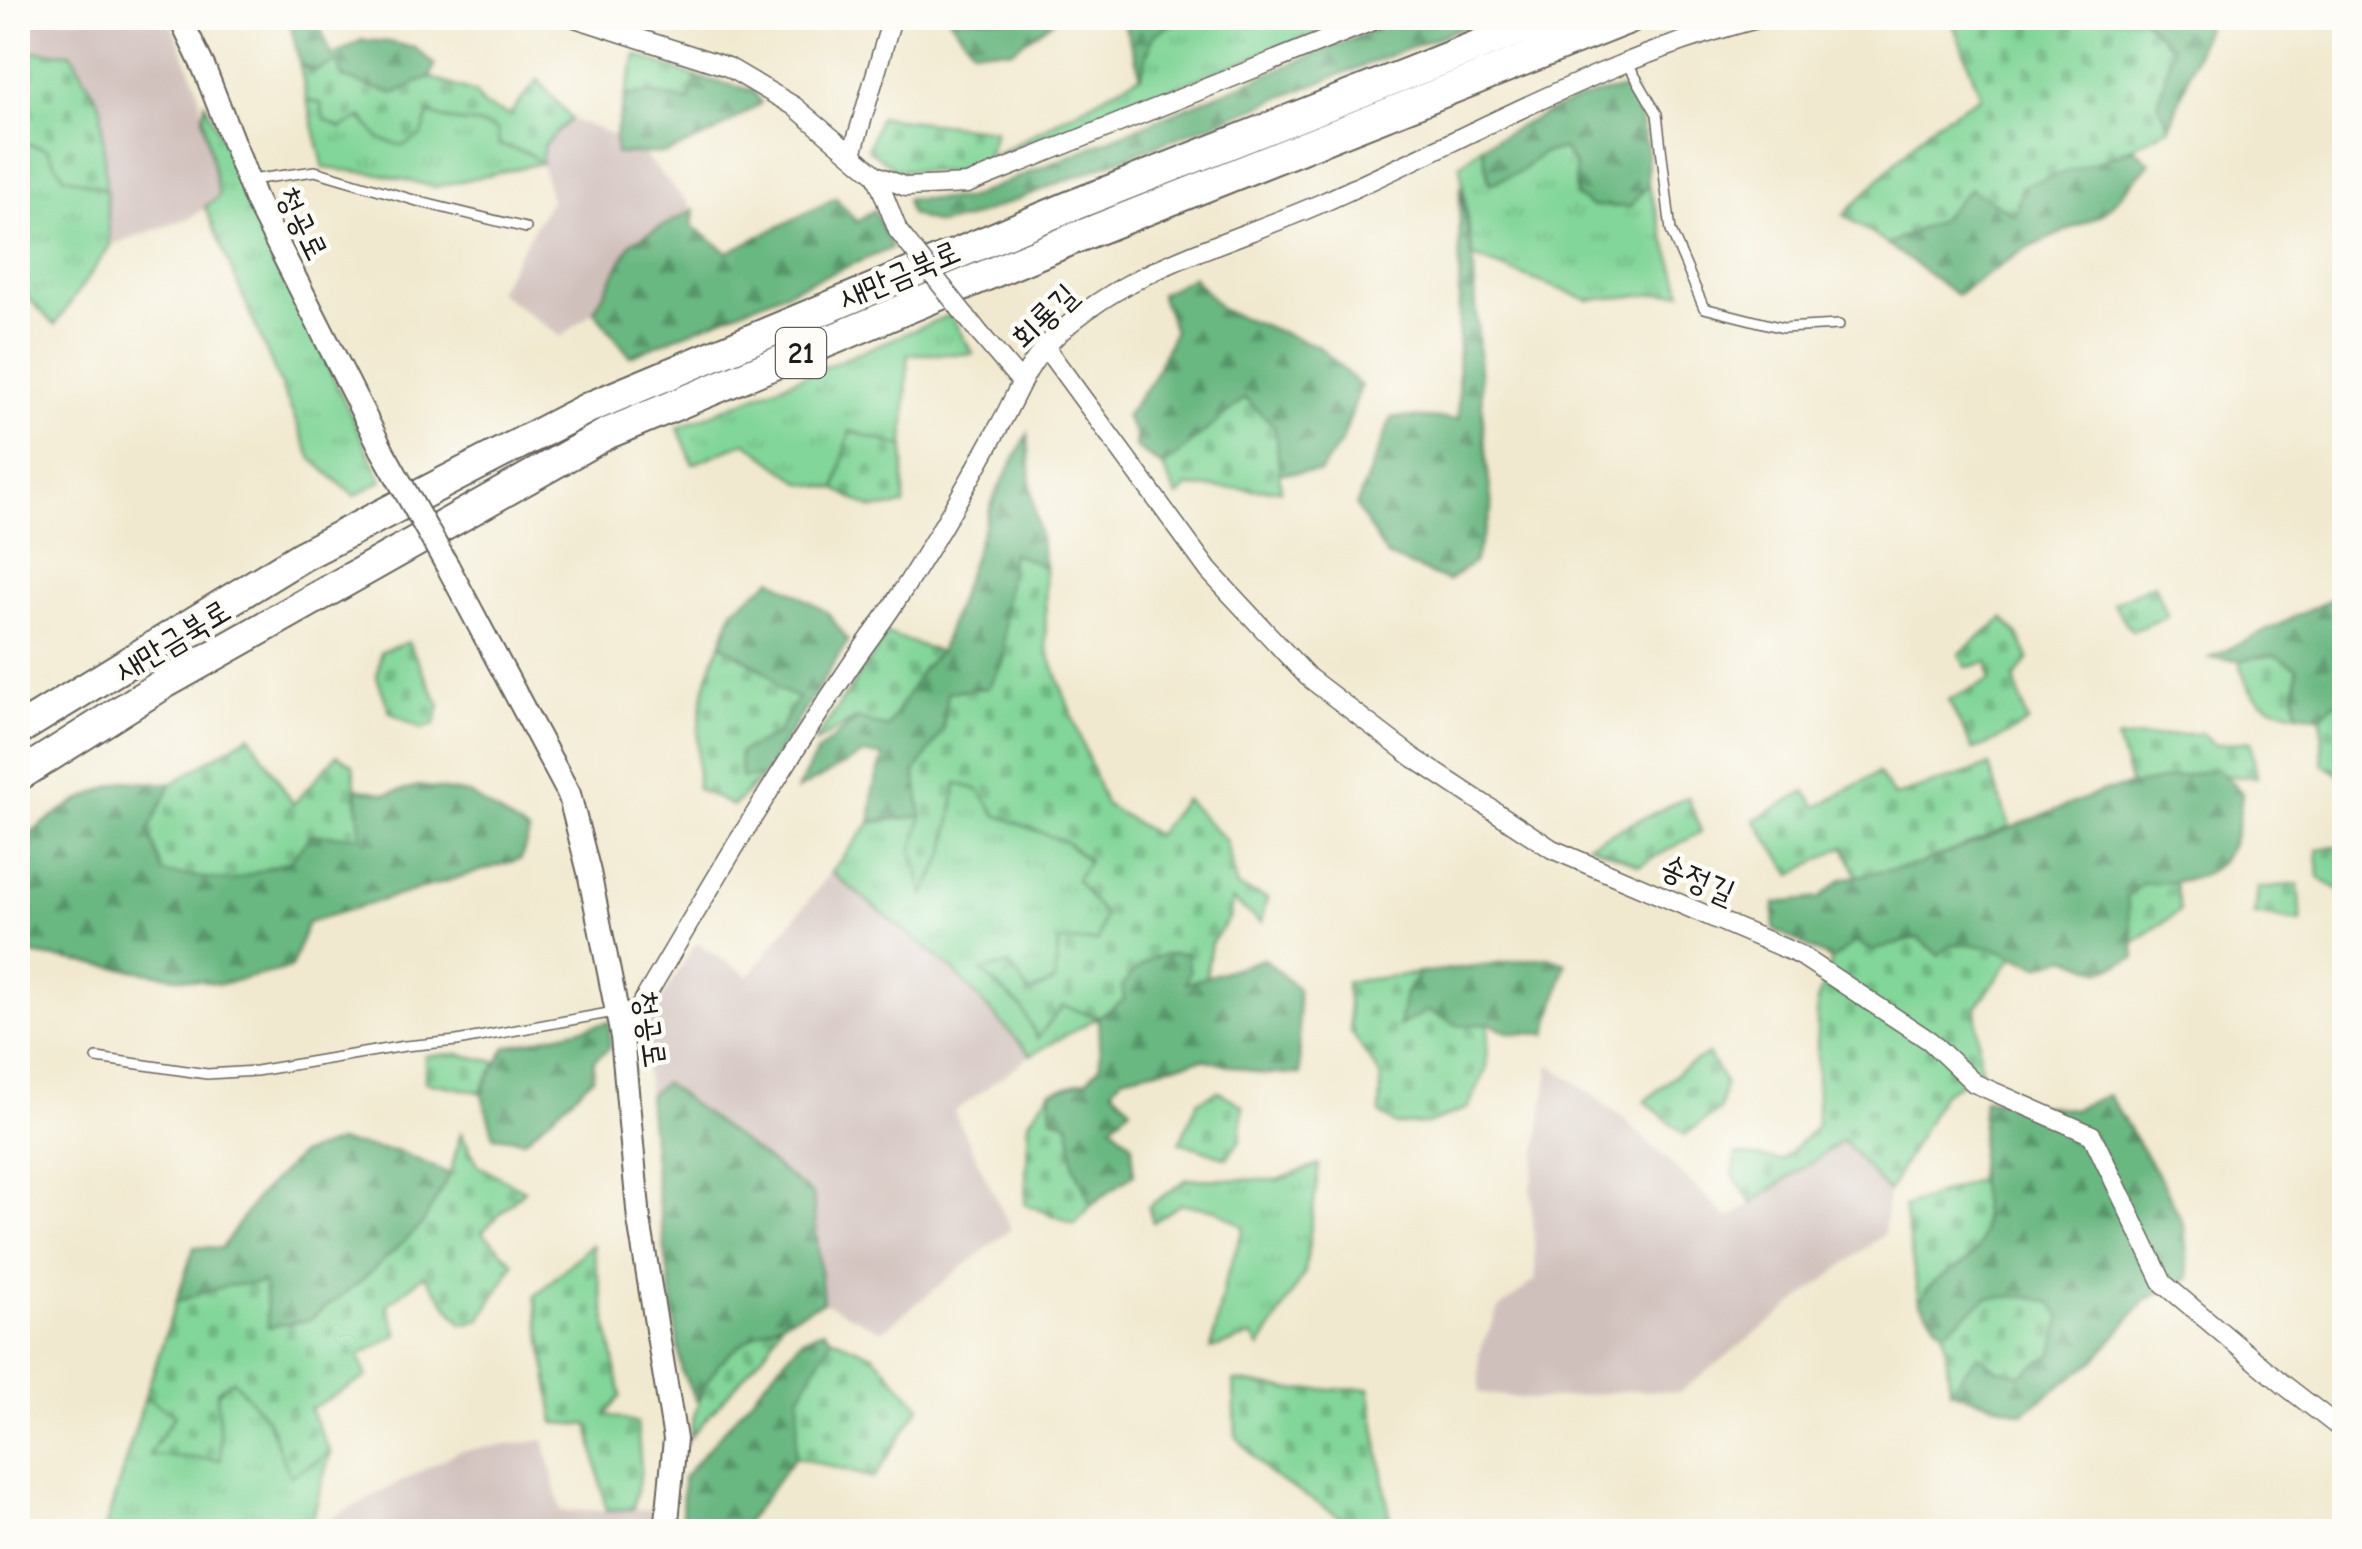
<svg xmlns="http://www.w3.org/2000/svg" width="2362" height="1549" viewBox="0 0 2362 1549" font-family="'Comic Neue','Poor Story',sans-serif">
  <style>
    .industrial { fill: #d0c0bc }
    .grass { fill: url(#grass-tufts); stroke: #4f795a; stroke-width: 2.5 }
    .forest { fill: url(#forest-firs); stroke: #426a4e; stroke-width: 2.5 }
    .cemetery { fill: url(#cemetery-stones); stroke: #4f795a; stroke-width: 2.5 }
    .lines { fill: none; stroke-linecap: round; stroke-linejoin: round }
    .service-casing { stroke: #67645b; stroke-width: 12 }
    .minor-casing { stroke: #67645b; stroke-width: 21 }
    .tertiary-casing { stroke: #67645b; stroke-width: 26 }
    .trunk-casing { stroke: #67645b; stroke-width: 34 }
    .service { stroke: #fff; stroke-width: 9 }
    .minor { stroke: #fff; stroke-width: 18 }
    .tertiary { stroke: #fff; stroke-width: 22 }
    .trunk { stroke: #fff; stroke-width: 30 }
    .minor-bridge-casing { stroke: #67645b; stroke-width: 21; stroke-linecap: butt }
    .tertiary-bridge-casing { stroke: #67645b; stroke-width: 26; stroke-linecap: butt }
    .minor-bridge { stroke: #fff; stroke-width: 18 }
    .tertiary-bridge { stroke: #fff; stroke-width: 22 }
    .labels { text-anchor: middle; stroke-width: 9; stroke-linejoin: round; paint-order: stroke }
    .shield { fill: #fdfcf7; stroke: #605f5e; stroke-width: 2.5 }
    .shield-label { font-size: 30px; font-weight: bold; fill: #1c1c1c }
    .street-label { font-size: 32px; fill: #1c1c1c; stroke: #fdfcf7 }
  </style>
  <defs>
    <pattern id="grass-tufts" width="24" height="20" patternUnits="userSpaceOnUse" patternTransform="scale(2.5)"><rect width="24" height="20" fill="#82d699"/><path d="M3 7l-1-3M5 7V3M7 7l1-3M15 17l-1-3M17 17v-4M19 17l1-3" fill="none" stroke="#70b783"/></pattern>
    <pattern id="forest-firs" width="22" height="20" patternUnits="userSpaceOnUse" patternTransform="scale(2.5)"><rect width="22" height="20" fill="#69b781"/><path d="M5 1l3.5 6h-7zM16 11l3.5 6h-7z" fill="#569469"/></pattern>
    <pattern id="cemetery-stones" width="16" height="16" patternUnits="userSpaceOnUse" patternTransform="scale(2.5)"><rect width="16" height="16" fill="#82d699"/><path d="M2 7V4a2 2 0 0 1 4 0v3zM10 15v-3a2 2 0 0 1 4 0v3z" fill="#70b783"/></pattern>
  </defs>
  <rect width="100%" height="100%" fill="#fdfcf7"/>
  <filter id="ink" filterUnits="userSpaceOnUse"><feTurbulence type="fractalNoise" baseFrequency=".01" numOctaves="2"/><feDisplacementMap in="SourceGraphic" scale="20" xChannelSelector="R" yChannelSelector="G"/><feConvolveMatrix kernelMatrix="1 2 1 2 8 2 1 2 1" color-interpolation-filters="sRGB"/></filter>
  <filter id="wash" filterUnits="userSpaceOnUse"><feTurbulence type="fractalNoise" baseFrequency=".0048" numOctaves="4" result="noise"/><feDisplacementMap in="SourceGraphic" scale="40" xChannelSelector="R" yChannelSelector="G"/><feGaussianBlur stdDeviation="2.25" result="paint"/><feColorMatrix in="noise" values="0 0 0 0 0 0 0 0 0 0 0 0 0 0 0 0 0 1.4 0 .05"/><feComposite in="paint" operator="in"/></filter>
  <g filter="url(#wash)">
    <rect width="100%" height="100%" fill="#f1e9cf"/>
    <path class="industrial" d="M18,18H169L197,86L220,197L192,217L110,246L101,106L71,53L36,52Z
      M571,119L615,136L617,154L642,153L694,210L632,242L594,311L561,337L497,291L551,199L541,163L544,145Z
      M831,872L950,967L1031,1055L954,1112L1011,1229L882,1331L823,1302L813,1195L665,1083L648,1096L643,1029L696,943L749,976Z
      M1550,1064L1623,1118L1729,1219L1843,1139L1888,1192L1884,1234L1680,1392L1634,1390L1535,1400L1479,1393V1353L1499,1308L1536,1280L1531,1190Z
      M544,1440L561,1511L655,1509L652,1531L305,1532L459,1451Z"/>
    <path class="grass" d="M1184,18H1330L1343,23L988,159L1141,75L1153,35Z
      M307,101C340,104 360,114 380,139L430,112C455,128 469,117 497,130L500,145L528,153L541,163L435,187L380,174L324,168Z
      M205,103L382,481L354,496L312,459L205,207L219,196L203,117Z
      M18,141L47,149L64,176L106,189L110,246L55,325L18,288Z
      M1482,146L1489,183L1521,171L1541,154L1563,148L1575,166L1576,196L1630,207L1648,185L1682,292L1588,300L1473,257L1460,165Z
      M950,315L973,354H908L904,447L850,431L836,489L802,483L746,442L693,464L678,428Z
      M956,783L979,790L997,815L1066,842L1089,862L1076,879L1104,915L1098,941L1059,943L1054,982L1028,994L1010,965L982,971L1022,1008L1037,1037L1063,1006L1098,1017L1031,1055L950,967L831,872L871,822L922,816L913,852L925,894L946,851Z
      M1319,1165L1305,1272L1260,1348L1252,1336L1211,1349L1225,1281L1244,1227L1217,1210L1181,1204L1153,1222L1148,1207L1187,1179L1278,1180Z
      M233,1379L267,1419L290,1475L330,1453L310,1528L305,1531L104,1532L145,1397L175,1414L150,1454Z"/>
    <path class="forest" d="M289,18H322L317,20L332,56L362,40L389,42L415,48L435,65L430,77L394,94L300,65Z
      M949,18H1057L1012,50L973,49Z
      M1122,18H1184L1153,35L1141,75Z
      M1402,18H1487L966,219L937,224L910,214L906,199H966Z
      M2142,18H2209L2170,127L2158,104L2172,47Z
      M696,77L753,90L761,103L712,134L667,153L616,154L615,136L625,96L650,93L689,101Z
      M1632,88L1647,147L1648,185L1630,207L1591,206L1576,196L1575,166L1563,149L1541,154L1521,171L1490,184L1482,146C1529,122 1578,92 1632,88Z
      M2135,148L2150,163L2103,214L2022,251L1957,295L1887,244L1938,221L1970,188L2021,186Z
      M1460,186L1473,257L1484,436L1492,509L1474,562L1448,581L1387,556L1356,506L1392,417L1458,419Z
      M836,198L857,222L874,210L892,248L630,356L594,311L632,242L694,210L692,226L728,252Z
      M1193,277L1222,310L1318,346L1361,386L1342,441L1320,472L1279,473L1275,427L1246,399L1163,467L1135,447L1136,436L1125,416L1152,380L1174,331L1160,294Z
      M1028,434L1031,488L1045,567L1012,554L1005,607L1004,661L988,688L948,692L943,730L915,773L922,816L871,822L873,789L884,756L864,754L797,790L818,751L858,718L888,727L923,668L940,652L995,495Z
      M772,579L828,613L848,641L763,776L741,778L739,753L777,734C778,667 775,678 721,644L733,610Z
      M2344,593V698L2333,704L2321,717L2297,713L2295,701L2297,668L2274,656L2240,660L2210,658Z
      M2217,768L2242,793C2237,837 2232,874 2179,881C2158,884 2145,882 2128,897L2135,958L2102,971L2067,957L2039,966L1991,947L1940,956L1918,938L1873,951L1855,942L1832,960L1774,929L1775,903L1820,898L1842,879L1920,864L2104,791Z
      M125,781L171,784L149,830L291,860L311,834L360,836L357,788L386,794L419,786L469,794L529,833L521,859L308,922L291,968L220,984L18,952V846C51,813 81,797 125,781Z
      M1163,953H1186L1190,970L1187,983L1264,959L1298,989L1300,1074H1264L1203,1059L1122,1077L1112,1089L1131,1108L1111,1125L1132,1143L1134,1174L1091,1205L1074,1165L1069,1123L1052,1117L1050,1092L1087,1080L1100,1066L1098,1017L1124,1000L1121,986L1138,965Z
      M1548,957L1566,963L1547,1034L1510,1033L1489,1023L1460,1026L1428,1011L1398,1027L1405,993L1420,973Z
      M609,1022L610,1048L594,1060L593,1078L525,1140L494,1136L481,1092L506,1047Z
      M664,1083L813,1195L823,1302C758,1332 736,1339 696,1400L682,1372L656,1184L648,1096Z
      M2108,1095L2163,1183L2184,1225L2189,1279L2145,1300L2095,1360L2023,1413L1950,1390L1978,1354L1987,1298L1944,1332L1919,1302L1929,1283L1974,1254L1984,1222L1978,1179L1984,1099L2073,1109Z
      M338,1142L400,1152L450,1174L422,1225L360,1282L309,1320L268,1327L263,1283L176,1302L194,1247L222,1248L257,1197L299,1155Z
      M823,1330L832,1338L800,1395L795,1457L742,1528L682,1522L683,1478L802,1339Z"/>
    <path class="cemetery" d="M1951,18H2142L2172,47L2158,104L2170,127C2123,155 2074,170 2022,186L2015,215L1970,188L1938,221L1887,244L1844,215L1932,125L1981,96Z
      M18,51L71,53L101,106L106,189L64,176L47,149L18,141Z
      M636,55L696,77L689,101L650,93L625,96Z
      M336,62L343,78L394,94L430,77L475,93L484,106L509,115L538,80L571,119L544,145L541,163L528,153L499,145L497,130C469,117 456,128 430,112L422,135L403,146L380,139L362,117L341,128L324,119L321,103L307,101L300,65L313,72Z
      M879,117L995,130L988,159L960,172L897,170L868,149Z
      M1245,398L1275,427L1281,490L1187,487L1177,497L1163,467Z
      M850,431L904,447V505L872,509L836,489Z
      M1012,553L1045,567L1046,646L1105,804L1156,835L1185,799L1226,841L1237,887L1267,898L1261,923L1232,900L1230,917L1211,943L1206,977L1186,983L1190,970L1186,953C1155,952 1140,962 1122,986L1124,1000L1098,1017L1063,1006L1037,1038L1022,1008L981,971L1010,965L1029,993L1054,982L1059,942L1098,941L1104,915L1076,879L1089,861L1066,842L997,815L979,790L957,783L946,851L924,895L913,851L922,816L915,773L943,730L948,692L988,688L1004,661L1005,607Z
      M2154,584L2167,617L2132,631L2113,603Z
      M2003,619L2017,633L2029,658L2014,679L2028,723L1987,745L1973,749L1948,700L1990,681L1988,662L1966,667L1959,654Z
      M887,634L940,652L923,668L887,728L857,718L814,743Z
      M408,642L440,706L435,724L422,729L390,712L377,677L381,652Z
      M721,644L771,676L777,689L798,698L777,734L739,753L741,778L763,776L733,806L697,789C697,739 698,688 721,644Z
      M2274,655L2297,668L2295,701L2297,713C2262,706 2246,698 2240,660Z
      M2344,698V777L2323,764L2321,717L2333,704Z
      M2201,733L2214,745L2251,741L2257,777L2225,776L2216,769L2131,786L2117,739Z
      M250,735L293,804L337,755L353,765L361,837L311,834L291,860L231,881L163,873L149,830L171,784Z
      M1989,766L2010,827L1920,864L1857,876L1844,846L1792,875L1755,820L1805,791L1817,807L1878,773L1894,797Z
      M1688,797L1701,832L1640,865L1588,844Z
      M2344,845V893L2319,878L2317,849Z
      M2175,882L2180,911L2133,943L2127,897L2142,884Z
      M2298,884L2301,922L2255,915L2258,888Z
      M1918,938L1939,955L1952,944L1991,947L2014,956L1976,1007L1981,1073L1943,1093L1888,1192L1843,1140L1752,1203L1733,1175L1736,1154L1781,1161L1817,1126V1002L1832,960L1855,942L1873,951Z
      M1420,973L1405,993L1399,1026L1428,1011L1460,1026L1489,1023L1486,1070L1468,1108L1427,1124L1396,1125L1380,1113L1381,1076L1351,1032L1346,982Z
      M457,1054L497,1062L480,1092L425,1082V1056Z
      M1708,1054L1725,1083L1720,1109L1685,1135L1645,1101L1681,1070Z
      M1218,1091L1243,1106L1240,1140L1227,1158L1180,1142L1198,1101Z
      M1050,1092L1052,1117L1069,1123L1074,1165L1091,1205L1075,1224L1025,1204L1029,1121Z
      M461,1133L479,1166L524,1190L482,1232L514,1263L480,1320L462,1324L424,1275L387,1305L398,1334L359,1356L367,1377L310,1409L330,1453L290,1476L267,1419L233,1380L217,1391L221,1460L149,1455L175,1415L145,1397L176,1302L225,1286L264,1283L268,1327L309,1320L360,1282L422,1225L450,1174Z
      M1978,1179C1981,1202 1990,1237 1972,1256C1952,1276 1936,1271 1919,1302L1904,1207Z
      M592,1244L621,1396L606,1414L637,1424L641,1469L633,1509L606,1510L589,1425L555,1423L535,1296Z
      M2027,1296L2051,1303L2061,1318L2053,1353L2021,1375L1997,1369L1978,1355L1950,1390L1944,1332L1987,1298Z
      M781,1322L769,1347L690,1437C699,1376 725,1347 781,1322Z
      M832,1338L873,1355L920,1406L874,1478L795,1457L800,1395Z
      M1234,1381L1291,1390L1369,1388L1392,1531H1346L1344,1519L1269,1474L1236,1436Z"/>
  </g>
  <g filter="url(#ink)">
    <g class="lines">
      <g class="service-casing">
        <path id="service" d="M1628,64L1657,114L1671,231L1704,308L1783,328L1839,325
          M250,180L315,171L424,203L526,228
          M97,1058L207,1074L256,1071L405,1046L457,1041L614,1012"/>
      </g>
      <g class="minor-casing">
        <path id="minor" d="M575,18L728,67L794,106L876,175L906,187L967,184L1380,18
          M852,154L892,18
          M876,175L898,231
          M981,335L1021,382
          M1045,347L1209,571L1308,677L1414,758L1552,849L1800,955L1930,1041L1974,1083L2092,1135L2163,1283L2283,1384L2344,1431
          M622,1037C694,915 765,792 845,674C861,649 880,626 896,601C934,543 969,482 1002,421C1016,395 1027,366 1047,345C1120,268 1230,244 1324,202C1468,138 1608,56 1761,18"/>
      </g>
      <g class="tertiary-casing">
        <path id="tertiary" d="M180,18L204,68L256,201L382,450
          M448,567L569,794L589,872L622,1037L639,1220L675,1439L666,1532"/>
      </g>
      <g class="trunk-casing">
        <path id="trunk" d="M18,730L302,556L588,408L1066,208L1548,18
          M18,776L165,683L606,434L1080,236L1629,18"/>
      </g>
      <use href="#service" class="service"/>
      <use href="#minor" class="minor"/>
      <use href="#tertiary" class="tertiary"/>
      <use href="#trunk" class="trunk"/>
      <g class="minor-bridge-casing">
        <path id="minor-bridge" d="M898,231L981,335"/>
      </g>
      <g class="tertiary-bridge-casing">
        <path id="tertiary-bridge" d="M382,450L448,567"/>
      </g>
      <use href="#minor-bridge" class="minor-bridge"/>
      <use href="#tertiary-bridge" class="tertiary-bridge"/>
    </g>
  </g>
  <g class="labels">
    <rect class="shield" x="776" y="328" width="50" height="50" rx="8"/>
    <g class="shield-label">
      <text x="801" y="363">21</text>
    </g>
    <g class="street-label">
      <text transform="translate(303 223) rotate(64)" y="11">청공로</text>
      <text transform="translate(899 274) rotate(-23)" y="11">새만금북로</text>
      <text transform="translate(1044 316) rotate(-44)" y="11">회룡길</text>
      <text transform="translate(172 640) rotate(-31)" y="11">새만금북로</text>
      <text transform="translate(1698 879) rotate(23)" y="11">송정길</text>
      <text transform="translate(651 1029) rotate(82)" y="11">청공로</text>
    </g>
  </g>
  <rect width="2362" height="1549" fill="none" stroke="#fdfcf7" stroke-width="60"/>
</svg>
